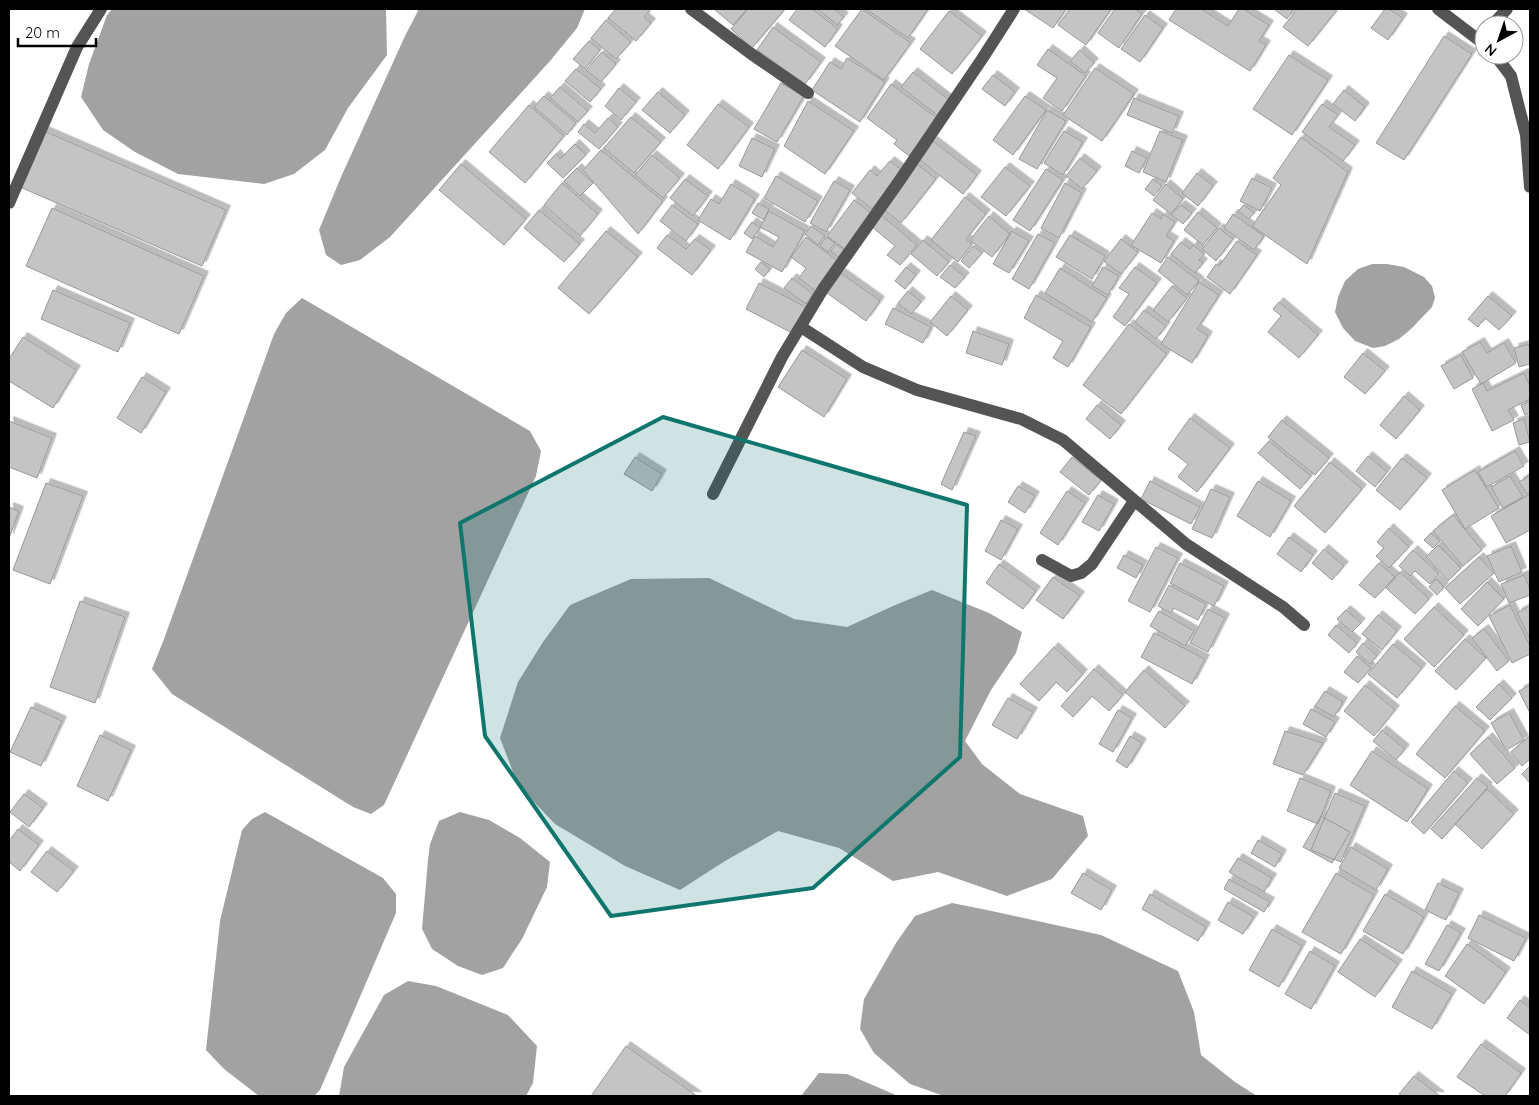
<svg xmlns="http://www.w3.org/2000/svg" width="1539" height="1105" viewBox="0 0 1539 1105" font-family="Quicksand,sans-serif">
  <style>
    .water { fill: #a2a2a2 }
    .building { fill: #c4c4c4; stroke: #989898; filter: url(#shadow) }
    .lines { fill: none; stroke-linecap: round; stroke-linejoin: round }
    .minor { stroke: #545454; stroke-width: 12 }
    .marked { fill: #0f766e; fill-opacity: 0.2; stroke: #0f766e; stroke-width: 4; stroke-linejoin: round }
  </style>
  <defs>
    <filter id="shadow"><feDropShadow dx="4.5" dy="-4.5" stdDeviation="0" flood-color="#0004"/></filter>
  </defs>
  <rect width="100%" height="100%" fill="#fff"/>
  <path class="water" d="M112,9H386L387,55L348,108L325,150L294,174L264,184L178,174L135,152L103,130L81,97L89,64L107,15Z
    M419,9H585L577,28L550,61L390,237L360,260L341,265L326,255L319,230L341,177L405,36Z
    M1372,264H1387L1404,267L1424,277L1432,286L1435,298L1432,307L1411,329L1399,339L1385,346L1373,348L1355,341L1343,328L1335,312L1338,297L1345,281L1358,269Z
    M302,298L530,431L541,451L536,476L384,805L371,814L353,807L172,694L152,669L164,639L274,334L286,313Z
    M709,578L794,619L847,627L893,606L932,590L989,613L1022,632L1016,653L991,690L965,741L982,764L1020,794L1083,816L1088,836L1052,879L1007,896L938,872L893,881L839,848L778,831L725,861L680,890L625,866L555,824L518,785L500,738L518,682L543,642L570,605L631,579Z
    M265,812L383,878L396,894V913L320,1090L314,1096H259L224,1069L206,1050L220,921L242,830L252,819Z
    M460,812L489,820L520,838L550,862L547,887L522,939L503,968L482,975L458,966L432,949L422,929L428,860L430,844L439,821Z
    M952,903L987,910L1101,935L1178,971L1194,1012L1201,1055L1235,1082L1257,1096H944L910,1084L874,1053L860,1029L864,999L896,943L915,916Z
    M408,981L436,986L508,1015L537,1046L533,1083L526,1096H339L344,1067L384,995Z
    M819,1073L847,1074L898,1096H801Z"/>
  <path class="building" d="M616,9H651L644,17L651,23L636,41L608,18Z
    M714,9H747L733,25Z
    M748,9H785L752,48L731,29Z
    M797,9H812L838,29L825,47L789,20Z
    M818,9H834L844,17L837,25Z
    M862,9L911,43L884,80L835,46Z
    M866,9H928L908,38Z
    M1024,9H1066L1053,28Z
    M1070,9H1111L1086,45L1058,25Z
    M1115,9H1135L1142,14L1119,48L1098,33Z
    M1176,9H1201L1228,26L1239,9H1243L1269,25L1259,41L1266,45L1250,71L1169,20Z
    M1274,9H1294L1287,19Z
    M1297,9H1335L1337,10L1308,46L1283,27Z
    M1385,9H1389L1403,18L1388,40L1371,28Z
    M949,11L982,36L952,74L920,49Z
    M1145,15L1163,28L1140,62L1121,49Z
    M606,20L631,42L616,59L591,38Z
    M773,27L821,62L805,84L757,50Z
    M1444,36L1472,54L1404,160L1376,143Z
    M589,41L600,50L585,69L573,59Z
    M1048,49L1086,76L1062,111L1043,98L1057,78L1037,65Z
    M1080,50L1094,63L1085,73L1070,61Z
    M602,52L616,64L601,82L586,70Z
    M1289,55L1328,80L1292,135L1253,109Z
    M847,58L885,82L860,122L812,90L830,62L841,69Z
    M1095,68L1134,94L1102,141L1063,115Z
    M576,69L601,89L590,102L565,81Z
    M913,72L949,100L937,115L901,87Z
    M993,75L1015,92L1005,106L982,89Z
    M781,83L804,96L777,142L754,129Z
    M891,84L937,118L909,156L894,144L897,140L867,118Z
    M560,87L588,111L578,122L550,98Z
    M619,88L636,102L621,120L605,106Z
    M1344,90L1365,107L1355,121L1333,104Z
    M658,92L685,115L670,133L642,110Z
    M544,96L576,123L567,135L534,107Z
    M1025,96L1046,110L1013,155L993,140Z
    M1134,98L1179,116L1172,133L1127,115Z
    M808,101L854,131L825,174L784,146Z
    M718,104L749,127L718,169L687,145Z
    M1322,104L1338,115L1329,127L1355,145L1343,161L1302,132Z
    M529,105L564,136L525,183L489,152Z
    M1047,110L1066,121L1037,169L1019,159Z
    M631,117L661,142L634,173L604,148Z
    M608,118L618,127L599,149L578,132L584,124L595,133Z
    M44,131L226,210L202,266L20,187Z
    M1064,131L1083,142L1063,175L1044,163Z
    M1160,131L1183,140L1166,182L1143,172Z
    M1301,137L1348,172L1307,264L1252,226L1281,185L1273,178Z
    M752,138L775,149L762,177L739,166Z
    M933,141L977,175L963,194L919,159Z
    M575,144L586,155L563,178L547,163L556,154L560,159Z
    M601,150L663,201L638,234L583,170Z
    M1132,151L1147,158L1139,173L1125,166Z
    M652,155L680,178L663,198L635,175Z
    M1080,158L1097,171L1082,189L1066,176Z
    M890,161L903,171L872,209L852,193L870,170L877,176Z
    M461,164L526,219L504,245L439,190Z
    M917,164L936,179L901,223L883,209Z
    M1005,167L1030,186L1006,216L981,197Z
    M577,168L593,183L580,196L564,181Z
    M1046,169L1063,180L1030,231L1013,220Z
    M1197,173L1213,186L1198,206L1182,193Z
    M776,176L818,201L805,222L764,198Z
    M1252,178L1272,188L1260,211L1240,201Z
    M685,179L708,196L693,216L670,198Z
    M1153,179L1162,186L1154,196L1145,189Z
    M834,181L850,190L826,232L810,223Z
    M562,183L598,214L580,236L544,205Z
    M1065,183L1082,193L1059,238L1041,228Z
    M731,184L755,199L730,240L698,220L711,199L719,204Z
    M1166,184L1183,199L1171,214L1153,200Z
    M965,197L986,214L966,239L972,244L958,262L931,240Z
    M854,200L874,215L846,250L827,236Z
    M758,203L769,209L764,220L752,213Z
    M672,205L698,224L686,241L660,221Z
    M1181,205L1192,213L1183,224L1171,214Z
    M1244,205L1254,213L1249,219L1238,211Z
    M52,208L204,276L179,334L26,266Z
    M539,210L580,244L564,262L524,228Z
    M769,211L805,231L782,272L746,252L755,236L773,247L779,237L760,227Z
    M1198,212L1217,228L1203,245L1184,230Z
    M1152,213L1161,219L1163,214L1175,222L1166,236L1174,241L1161,263L1131,245Z
    M1233,214L1264,236L1254,250L1224,228Z
    M881,215L917,245L900,265L887,255L895,246L872,227Z
    M989,216L1010,234L992,257L970,240Z
    M752,222L760,228L752,239L744,233Z
    M811,226L825,236L818,245L805,234Z
    M1219,228L1233,239L1216,261L1202,249Z
    M606,231L638,257L589,314L558,288Z
    M1012,231L1029,241L1009,273L993,264Z
    M1038,234L1055,243L1029,289L1012,279Z
    M667,235L686,249L695,239L711,250L692,275L657,248Z
    M1070,235L1105,256L1092,279L1056,257Z
    M806,237L839,262L817,292L799,278L806,268L791,257Z
    M826,237L835,243L828,252L820,246Z
    M1121,239L1138,252L1121,274L1104,261Z
    M923,240L949,262L937,276L911,254Z
    M1237,241L1257,255L1230,294L1207,277L1216,264L1219,266Z
    M1181,242L1190,249L1193,245L1204,254L1199,260L1203,263L1195,273L1171,254Z
    M836,244L844,250L838,257L831,251Z
    M973,246L982,253L969,268L961,261Z
    M1168,257L1199,281L1187,295L1158,271Z
    M761,262L770,269L764,277L755,269Z
    M950,265L965,277L955,288L940,277Z
    M906,267L916,275L905,289L895,281Z
    M1103,267L1119,276L1108,295L1092,286Z
    M1135,267L1157,283L1125,326L1113,317L1129,294L1119,288Z
    M1060,268L1107,298L1092,322L1045,293Z
    M841,273L880,301L866,321L827,293Z
    M792,278L813,294L806,304L784,288Z
    M1199,282L1219,295L1197,329L1208,336L1192,363L1161,344Z
    M759,283L806,307L792,333L746,309Z
    M1172,286L1187,298L1168,322L1153,310Z
    M53,290L130,323L118,352L41,319Z
    M908,291L921,302L911,314L898,303Z
    M1036,295L1091,327L1068,367L1053,358L1063,341L1024,318Z
    M951,296L968,310L947,336L930,322Z
    M1488,296L1512,316L1499,330L1485,318L1478,327L1468,319Z
    M1279,302L1318,335L1299,358L1268,332L1281,316L1273,309Z
    M893,308L931,327L923,343L885,324Z
    M1144,310L1166,326L1156,339L1135,322Z
    M1129,324L1167,354L1121,414L1083,385Z
    M973,331L1009,344L1002,365L966,353Z
    M23,337L76,370L53,408L9,381V359Z
    M1480,342L1487,353L1504,343L1516,363L1481,384L1462,352Z
    M1530,344V364L1519,367L1514,348Z
    M802,350L847,379L824,417L778,387Z
    M1363,353L1385,371L1365,394L1344,377Z
    M1461,355L1473,378L1454,389L1441,366Z
    M1524,373L1530,386V399L1508,410L1514,420L1492,431L1472,389L1483,383L1487,391Z
    M142,377L166,392L141,433L117,418Z
    M1404,396L1420,410L1396,439L1380,425Z
    M1530,401V412L1525,415L1521,405Z
    M1097,405L1121,425L1110,439L1086,419Z
    M1190,418L1230,448L1197,492L1178,477L1188,464L1168,449Z
    M1524,419L1530,442L1519,445L1513,423Z
    M1282,420L1329,458L1315,475L1268,437Z
    M9,421L52,438L37,478L9,467Z
    M964,432L976,436L952,490L941,484Z
    M1269,441L1311,476L1300,489L1258,453Z
    M1515,451L1524,466L1487,487L1478,472Z
    M1368,456L1387,472L1375,487L1356,471Z
    M635,457L662,474L652,491L624,474Z
    M1072,457L1101,480L1089,495L1060,472Z
    M1402,458L1427,478L1400,510L1376,490Z
    M1330,462L1362,489L1325,533L1294,506Z
    M1475,470L1499,508L1465,529L1442,490Z
    M1530,475V492L1527,494L1519,482Z
    M1510,476L1523,497L1503,508L1491,487Z
    M1150,481L1200,507L1191,524L1141,499Z
    M1258,481L1291,501L1270,537L1237,516Z
    M46,483L83,496L50,584L13,570Z
    M1018,486L1035,496L1025,513L1008,502Z
    M1211,489L1230,497L1212,538L1192,529Z
    M1067,491L1085,503L1058,545L1040,533Z
    M1530,494V530L1506,543L1491,516Z
    M1098,495L1114,504L1099,531L1082,522Z
    M9,507L19,511L9,538Z
    M1453,515L1482,550L1463,566L1433,531Z
    M1001,520L1018,529L1001,560L985,551Z
    M1389,528L1409,547L1389,568L1376,556L1384,548L1377,542Z
    M1431,533L1440,541L1433,548L1424,540Z
    M1289,537L1313,555L1301,572L1277,554Z
    M1438,545L1461,568L1448,581L1426,557Z
    M1511,546L1522,572L1499,582L1487,556Z
    M1156,547L1178,558L1150,612L1128,601Z
    M1324,549L1344,566L1332,580L1312,563Z
    M1413,550L1439,574L1430,584L1415,571L1410,576L1399,566Z
    M1124,555L1143,565L1136,578L1117,568Z
    M1479,557L1494,573L1460,604L1445,588Z
    M1180,563L1224,586L1214,606L1170,583Z
    M1379,563L1395,577L1375,598L1359,585Z
    M999,564L1036,591L1023,609L986,583Z
    M1400,572L1429,599L1415,614L1386,588Z
    M1524,575L1530,589V595L1509,603L1501,584Z
    M1053,577L1080,596L1063,619L1036,600Z
    M1436,579L1444,587L1437,595L1429,587Z
    M1487,582L1504,599L1478,626L1461,609Z
    M1169,585L1206,604L1198,620L1174,608L1171,613L1158,606Z
    M80,601L125,617L95,703L50,687Z
    M1510,605L1530,646V654L1512,663L1489,616Z
    M1530,606V639L1517,613Z
    M1434,607L1464,635L1434,667L1404,639Z
    M1208,609L1225,618L1208,652L1190,643Z
    M1346,610L1361,623L1352,632L1337,619Z
    M1159,611L1194,631L1185,646L1150,626Z
    M1378,615L1397,631L1382,650L1362,634Z
    M1336,625L1357,643L1349,653L1328,635Z
    M1484,629L1509,661L1497,671L1472,638Z
    M1154,633L1205,659L1192,684L1141,657Z
    M1465,639L1486,658L1456,690L1435,671Z
    M1363,643L1377,656L1370,664L1356,652Z
    M1393,644L1422,668L1397,698L1368,674Z
    M1054,647L1083,674L1067,692L1056,682L1039,701L1020,684Z
    M1357,656L1371,668L1358,683L1344,672Z
    M1094,669L1123,695L1109,711L1092,696L1073,717L1061,706Z
    M1144,670L1185,706L1165,728L1125,692Z
    M1499,684L1512,698L1490,720L1476,707Z
    M1365,685L1395,710L1374,736L1344,711Z
    M1530,685V713L1519,691Z
    M1325,691L1343,702L1334,717L1315,706Z
    M1008,698L1033,712L1017,739L992,725Z
    M1455,706L1485,731L1445,778L1416,754Z
    M31,707L62,721L41,766L10,752Z
    M1311,709L1335,722L1326,737L1303,724Z
    M1118,710L1132,718L1113,752L1099,744Z
    M1509,713L1524,740L1506,750L1491,723Z
    M1382,730L1405,749L1396,760L1373,741Z
    M1285,731L1323,743L1303,775L1273,764Z
    M100,735L131,750L108,801L77,786Z
    M1130,736L1142,743L1127,768L1116,761Z
    M1530,736V759L1522,766L1511,752Z
    M1488,737L1515,768L1497,784L1470,754Z
    M1372,751L1428,789L1407,822L1350,785Z
    M1530,766V783L1522,774Z
    M1454,771L1468,783L1424,834L1411,822Z
    M1300,778L1331,791L1318,824L1287,811Z
    M1477,778L1488,787L1442,839L1431,829Z
    M1487,789L1514,814L1482,849L1455,824Z
    M1335,793L1365,806L1341,862L1311,850Z
    M24,794L43,808L29,827L10,812Z
    M1321,816L1350,832L1332,863L1303,847Z
    M18,829L39,845L20,871L9,862V841Z
    M1258,840L1282,854L1275,867L1251,853Z
    M1351,847L1388,869L1376,890L1339,868Z
    M47,851L74,871L57,892L31,872Z
    M1238,858L1272,878L1264,892L1229,872Z
    M1083,873L1112,890L1101,910L1071,893Z
    M1336,873L1374,895L1341,954L1302,932Z
    M1229,879L1270,902L1264,912L1224,889Z
    M1438,883L1459,893L1446,920L1425,910Z
    M1150,894L1206,927L1198,941L1142,909Z
    M1385,894L1424,917L1403,954L1363,931Z
    M1228,902L1254,917L1243,934L1218,920Z
    M1479,915L1526,938L1514,961L1468,938Z
    M1447,925L1461,933L1439,971L1425,964Z
    M1272,929L1302,946L1279,987L1249,970Z
    M1360,939L1398,964L1375,997L1338,972Z
    M1467,944L1506,972L1484,1004L1445,976Z
    M1310,951L1335,966L1311,1009L1285,994Z
    M1412,971L1452,994L1432,1029L1392,1007Z
    M1520,1000L1530,1008V1035L1507,1018Z
    M1481,1044L1521,1073L1505,1096H1485L1457,1077Z
    M626,1046L697,1096H591Z
    M1414,1076L1440,1096H1403L1399,1094Z"/>
  <g class="lines">
    <path class="minor" d="M691,9L750,53L808,93
      M1438,9L1484,44
      M1492,25L1507,9
      M1495,55L1511,76L1526,135L1530,187
      M9,203L77,47L101,9
      M801,327L863,367L917,390L1021,419L1063,440L1186,544L1283,607L1304,625
      M713,494L782,357L823,289L900,180L982,59L1014,9
      M1042,560L1071,576L1081,573L1092,564L1134,501"/>
  </g>
  <path class="marked" d="M663,417L967,505L960,757L813,888L611,916L485,736L460,523Z"/>
  <rect width="1539" height="1105" fill="none" stroke="#000000" stroke-width="20"/>
  <g transform="translate(1499 40) rotate(220)"><circle r="24" fill="#ffffff" stroke="#999999"/>
  <path d="M0-4L9 19L0 12L-9 19Z" fill="#000000"/>
  <text y="-8" font-size="14" font-weight="bold" text-anchor="middle" fill="#000000">N</text>
  </g>
  <path d="M18 38v8h78v-8" fill="none" stroke="#000000" stroke-width="2.5"/>
  <text x="25" y="38" font-size="15" fill="#000000" stroke="#ffffff" stroke-width="4" paint-order="stroke">20 m</text>
</svg>
